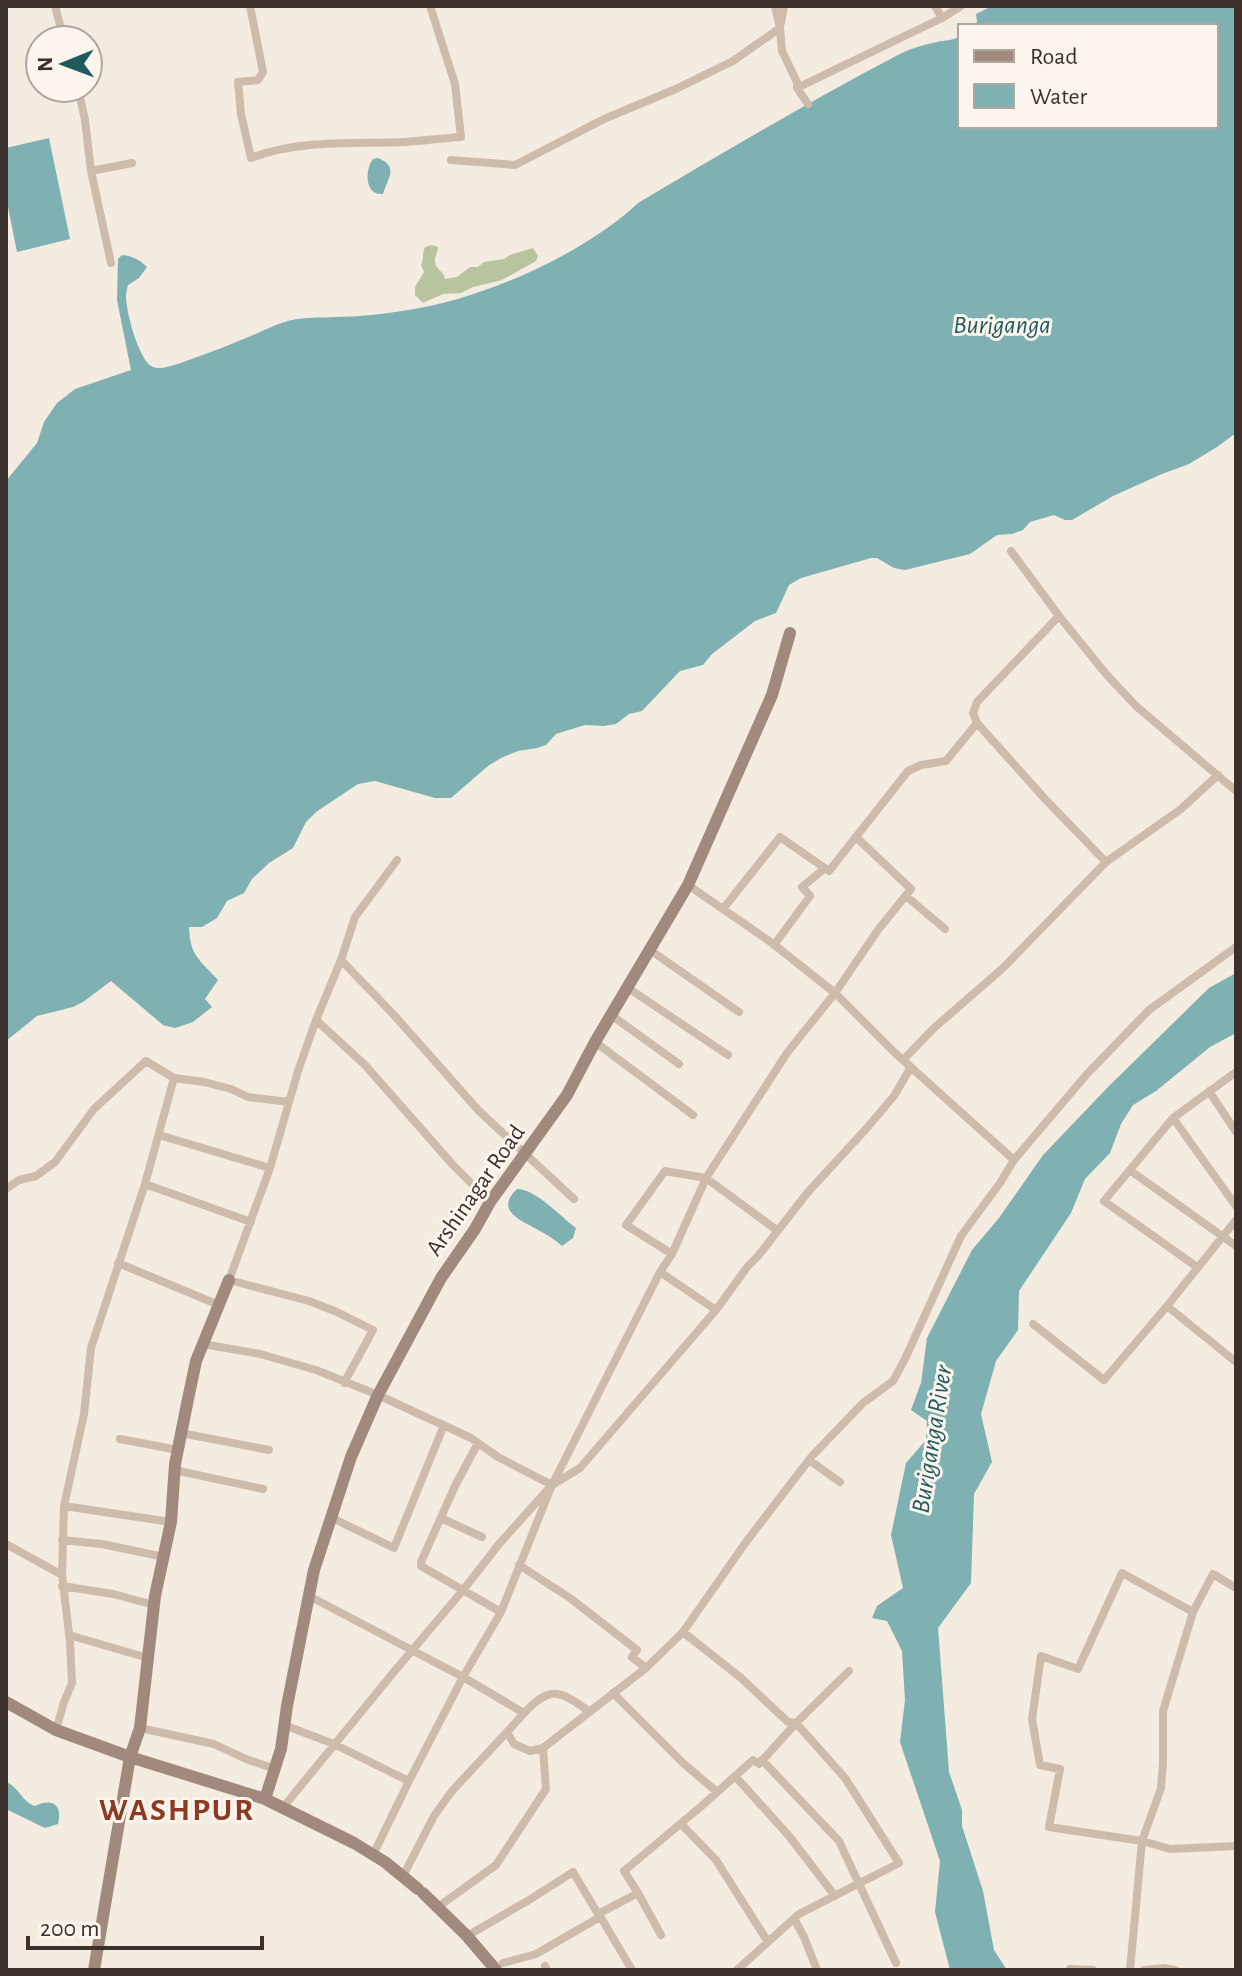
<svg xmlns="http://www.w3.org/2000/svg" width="1242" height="1976" viewBox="0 0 1242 1976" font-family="'Alegreya Sans',sans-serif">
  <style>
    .green { fill: #b8c4a0 }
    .water { fill: #7fb0b2 }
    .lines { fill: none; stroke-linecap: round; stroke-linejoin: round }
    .street { stroke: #cdbbac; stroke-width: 8 }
    .secondary { stroke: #a18a7d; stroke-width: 12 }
    .labels { text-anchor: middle; stroke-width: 6; stroke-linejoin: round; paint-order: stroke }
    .street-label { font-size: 24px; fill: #3b302b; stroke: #fbf5ee }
    .water-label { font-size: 26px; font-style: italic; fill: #1f5a5e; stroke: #fbf5ee }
    .district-label { font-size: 32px; font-weight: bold; letter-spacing: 2px; fill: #8c3b22; stroke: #fbf5ee }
  </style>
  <rect width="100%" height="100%" fill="#f4ebe1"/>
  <path class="green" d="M432,245L438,247C438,253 434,257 435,262C436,270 444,271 445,279L457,277L470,267H478L484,262L504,259L510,255L533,248L538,256L536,261L502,280L473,287L461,293L443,294L423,303L415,295V287L424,272L421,265C424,259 422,254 425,247Z"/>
  <path class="water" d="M992,6H1236V433L1217,447L1189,464L1162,474L1113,496L1072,520H1065L1054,515L1030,522L1023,530L1012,534L997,535L970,554L905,570L894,568L877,558H871L801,578L789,585L776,613L755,621L712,654L703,665L680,671L642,711L629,714L616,724L604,726L585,725L556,734L546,745L537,748L518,751L501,758L488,766L451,798H435L375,781L358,784L316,812L306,822L293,848L269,863L252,879L244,893L227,901L217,918L202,927H189C190,956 199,959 218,980L205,999L212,1007L193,1022L175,1028L163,1025L111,981L83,1002L73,1007L37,1016L6,1041V481L37,443L44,422L57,403L75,389L131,370L117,300L118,259L122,255C133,256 140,260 147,267L139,278L128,285C127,289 126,293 126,297C126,311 139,362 153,367C160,370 170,366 178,364C199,356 220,349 241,340C258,334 274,324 292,320C306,317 320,318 335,317C359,317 384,314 408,310C482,299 583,255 638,203C723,153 808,102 896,56C909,49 922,45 937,42C945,40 953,41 960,36V126H1216V26H972L977,22L976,14Z
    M49,138L70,239L17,252L6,197V148Z
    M378,158C400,167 387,179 383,194C364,196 365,169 373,159Z
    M1236,973V1033L1210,1047L1156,1091L1133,1105L1121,1124L1110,1153L1085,1179L1071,1213L1019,1291L1018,1330L996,1361L981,1414L992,1462L974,1494L971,1583L938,1628L949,1772L962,1810V1826L983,1891L994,1950L1007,1970H950L935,1912L940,1861L900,1742L905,1700L902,1651L887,1621L872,1618L877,1606L903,1588L891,1535L906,1463L926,1440L927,1421L911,1410L921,1383L927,1338L972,1250L999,1218L1043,1155L1108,1087L1209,988Z
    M517,1189C536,1189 560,1216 576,1228L573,1238L562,1246C555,1240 548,1235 540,1231C524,1221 493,1212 517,1189Z
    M6,1782C19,1787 22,1802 35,1806C52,1798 63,1804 58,1824L45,1828L6,1809Z"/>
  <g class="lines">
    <path class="street" d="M55,6L64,40
      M250,6L263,72L258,80L238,82L241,114L251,158C300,139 354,144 405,142C423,141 442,138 461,137L455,84L430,6
      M775,6L780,28L782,51L797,82V88L808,104
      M935,6L942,18
      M781,23L784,6
      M78,88L85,120L91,171L111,263
      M797,88L942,18L961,6
      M451,160L515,165L604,119L678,88L733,61L780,28
      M91,171L132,163
      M1011,551L1059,616L1106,674L1136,706L1236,791
      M977,723L1045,799L1106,862
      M688,885L772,943L835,993L894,1052L1014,1160
      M906,896L945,929
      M723,909L780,837L829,871L908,771L921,765L946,761L977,723L973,713L977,702L1059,616
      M774,945L810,896L802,887L825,868
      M650,950L739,1012
      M341,960L355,917L397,860
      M628,988L728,1055
      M611,1015L679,1064
      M316,1020L298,1071L270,1168L229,1280L309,1301L337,1312L373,1330L344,1383
      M595,1042L693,1115
      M903,1060L934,1028L1003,968L1106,862L1181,809L1218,775
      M1236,1072L1173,1118L1236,1206
      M174,1078L204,1082L231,1089L248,1097L289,1102
      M1209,1091L1236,1132
      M1173,1118L1104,1201L1197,1267
      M159,1135L270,1168
      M1131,1171L1236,1246
      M145,1184L251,1222
      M6,1189L19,1180L36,1176L55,1162L94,1109L146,1061L174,1078L145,1184L91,1348L84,1414L64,1506L62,1575L70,1642L72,1683L64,1702L56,1730
      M490,1202L453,1165L365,1065L316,1020L341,960L394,1015L479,1111L574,1199
      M1236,1220L1167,1306L1236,1362
      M672,1254L626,1225L665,1171L706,1178L778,1231
      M118,1263L219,1305
      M660,1272L716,1310L748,1266L758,1256L808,1192L866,1129L894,1096L911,1067L909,1066
      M1033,1324L1104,1380L1167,1306
      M203,1344L260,1354L316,1370L378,1395L471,1438L498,1457L552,1485
      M181,1433L269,1450
      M120,1439L178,1450
      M478,1443L455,1486L421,1562V1566L501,1612
      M809,1460L840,1482
      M174,1470L263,1489
      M64,1506L171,1522
      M330,1517L394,1548L444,1425
      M441,1518L482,1537
      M62,1540L102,1544L164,1557
      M6,1544L62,1575
      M519,1565L570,1598L637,1650L632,1657L646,1668
      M62,1586L113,1594L154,1605
      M1193,1612L1122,1573L1078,1669L1041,1656L1032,1719L1040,1765L1060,1769L1049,1827L1142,1841L1170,1849L1236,1846
      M683,1632L741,1678L788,1722L796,1723L845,1778L899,1863L799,1914L737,1970
      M69,1635L148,1658
      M613,1693L683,1763L717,1792
      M524,1713C551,1684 560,1691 590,1712
      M284,1725L334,1744L409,1781L463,1677L309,1596
      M140,1728L214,1744L246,1759L275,1769
      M543,1748L530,1751L514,1744L507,1732L524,1713L463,1677L501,1612L552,1485L660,1272L672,1254L706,1178L787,1053L835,993L878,930L911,889L857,838
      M762,1760L839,1841L896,1963
      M735,1776L789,1836L835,1896
      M285,1805L393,1673L464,1589L499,1544L552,1485L580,1468L716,1310
      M681,1824L716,1860L768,1942
      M373,1855L409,1781
      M403,1876L434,1816L452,1791L507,1732
      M638,1893L661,1935
      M438,1907L496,1865L546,1789L543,1748L646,1668L683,1632L746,1542L812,1456L863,1403L893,1381L905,1359L961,1236L1000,1183L1014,1160L1087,1074L1149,1010L1236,947
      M600,1916L632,1970
      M796,1922L804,1937L817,1970
      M467,1936L529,1900L573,1872L598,1914L638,1893L624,1871L704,1804L753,1760L759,1764L796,1723L849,1671
      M503,1963L536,1954L600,1917
      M545,1966L547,1970
      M1070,1969L1093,1970
      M1130,1970L1142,1841L1161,1788L1163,1763V1711L1193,1612L1213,1574L1236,1588
      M1144,1970L1164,1968L1175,1970"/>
    <path class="secondary" d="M6,1702L56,1730L130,1757L265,1799L354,1843L385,1862L418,1889
      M265,1799L281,1749L287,1706L314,1570L351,1457L378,1395L441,1278L475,1229L490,1202L567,1095L595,1042L688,885L772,695L790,633
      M423,1893L467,1936L496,1970
      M94,1970L130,1757L140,1728L155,1596L171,1522L175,1464L187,1404L196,1361L229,1280"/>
  </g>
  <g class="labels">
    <g class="street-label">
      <text transform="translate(475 1190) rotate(-55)" y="8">Arshinagar Road</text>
    </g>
    <g class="water-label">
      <text x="1002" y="333">Buriganga</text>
      <text transform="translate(931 1439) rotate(-81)" y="9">Buriganga River</text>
    </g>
    <g class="district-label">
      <text x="177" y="1820">WASHPUR</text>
    </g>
  </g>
  <rect width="1242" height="1976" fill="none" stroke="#3b302b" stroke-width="16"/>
  <rect x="958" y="24" width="260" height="104" fill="#fbf5ee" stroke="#aea6a0" stroke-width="2"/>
  <rect x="974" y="50" width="40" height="12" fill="#a18a7d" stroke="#aea6a0" stroke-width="2"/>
  <text x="1030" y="64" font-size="24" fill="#3b302b">Road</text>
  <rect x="974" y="84" width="40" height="24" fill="#7fb0b2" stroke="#aea6a0" stroke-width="2"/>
  <text x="1030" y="104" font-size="24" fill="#3b302b">Water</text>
  <g transform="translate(64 64) rotate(269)"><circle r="38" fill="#fbf5ee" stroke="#aea6a0" stroke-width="2"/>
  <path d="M0-6L14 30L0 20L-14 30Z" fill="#1f5a5e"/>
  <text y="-12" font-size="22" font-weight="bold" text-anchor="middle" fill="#3b302b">N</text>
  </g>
  <path d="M28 1936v12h234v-12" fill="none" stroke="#3b302b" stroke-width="4"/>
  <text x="40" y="1936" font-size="24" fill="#3b302b" stroke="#fbf5ee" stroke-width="6" paint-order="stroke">200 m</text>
</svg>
